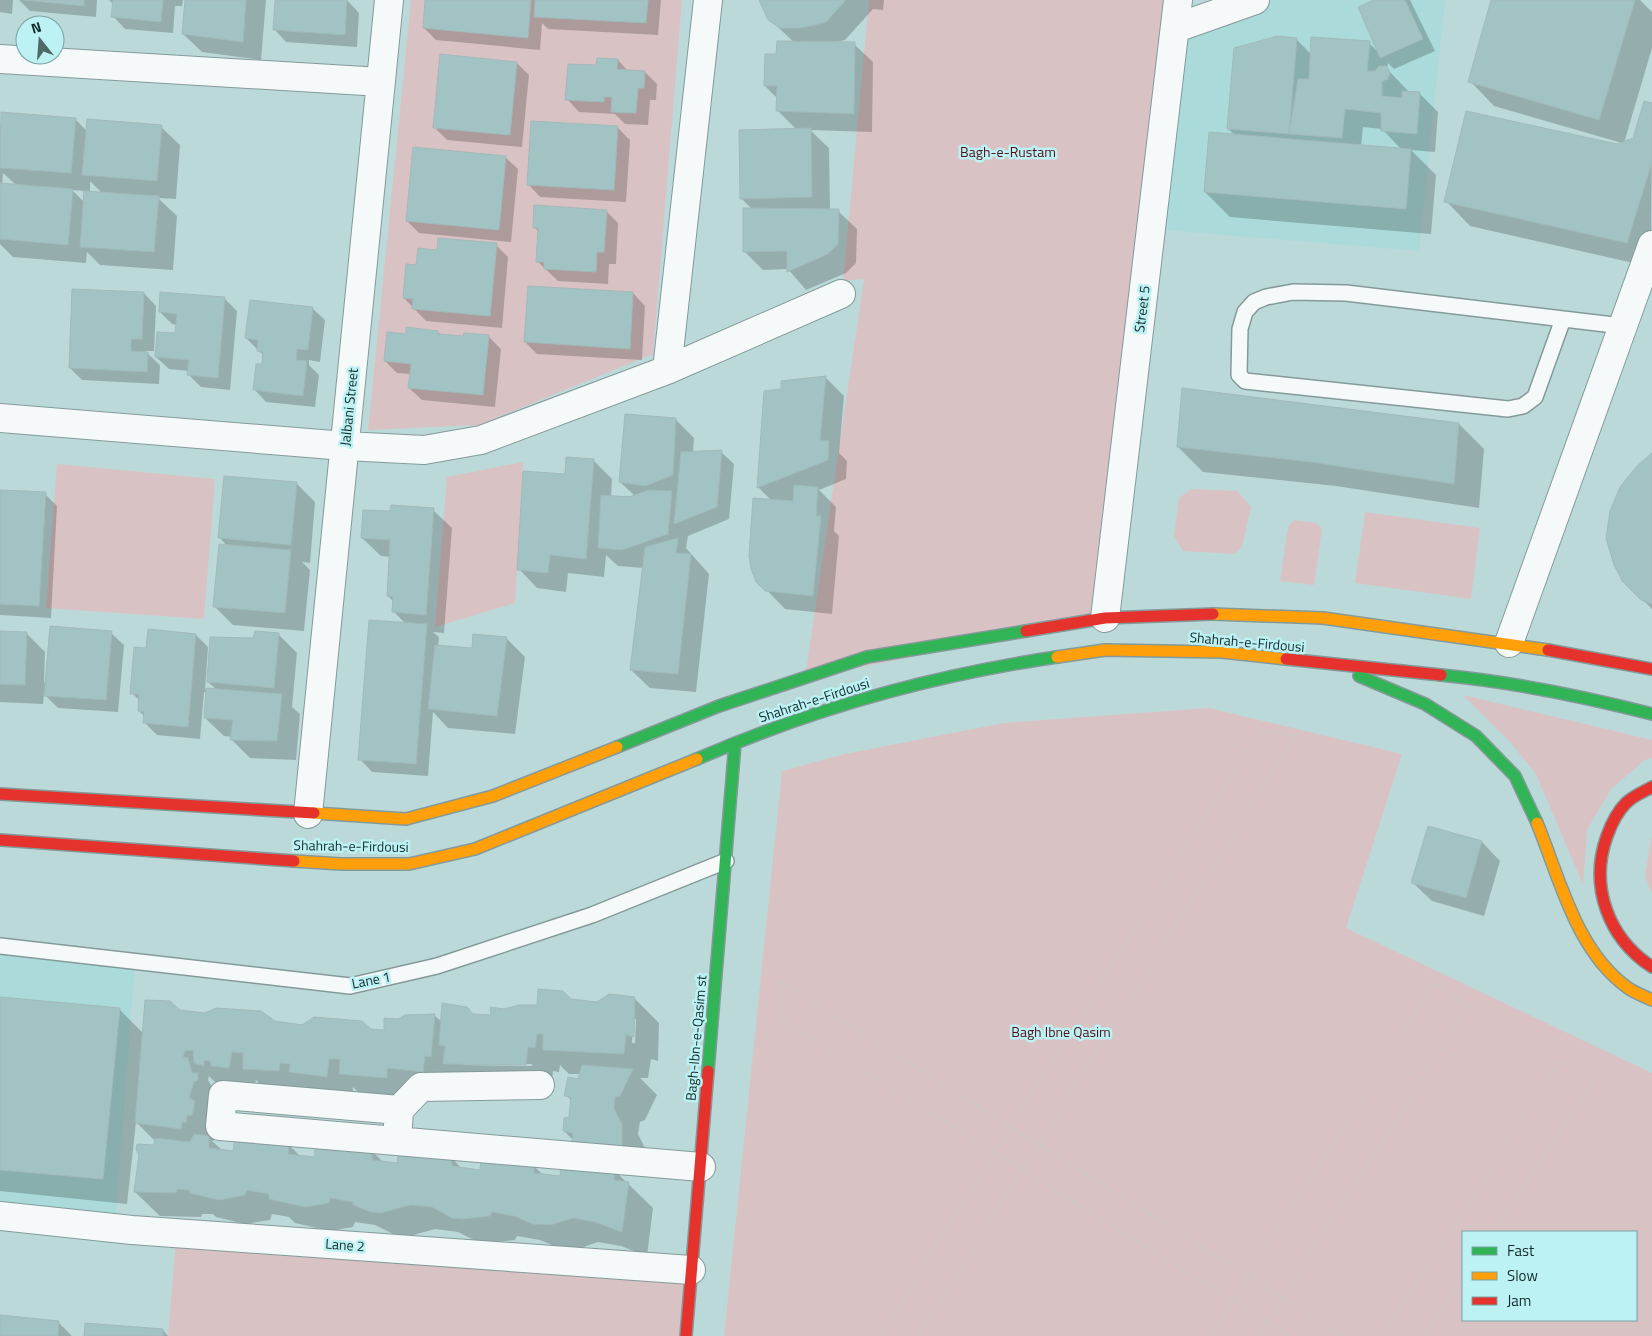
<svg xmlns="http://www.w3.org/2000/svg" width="1652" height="1336" viewBox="0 0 1652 1336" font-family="'Titillium Web',sans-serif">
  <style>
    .built { fill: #aadada }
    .green { fill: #d9c2c4; fill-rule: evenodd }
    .shadow { fill: #0003; fill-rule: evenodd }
    .building { fill: #a2c3c4; stroke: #a2b9b9 }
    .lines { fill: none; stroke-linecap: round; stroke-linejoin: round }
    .lane-casing { stroke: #849a9a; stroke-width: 18 }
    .street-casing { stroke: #849a9a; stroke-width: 30 }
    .fast-casing { stroke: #849a9a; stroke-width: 14 }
    .slow-casing { stroke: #849a9a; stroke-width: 14 }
    .jam-casing { stroke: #849a9a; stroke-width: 14 }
    .path { stroke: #c3cbcb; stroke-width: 3; stroke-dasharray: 1 4; stroke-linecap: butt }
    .lane { stroke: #f5f9f9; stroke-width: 15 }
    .street { stroke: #f5f9f9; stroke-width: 28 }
    .fast { stroke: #30b455; stroke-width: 11 }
    .slow { stroke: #ff9f0a; stroke-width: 11 }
    .jam { stroke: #e5322d; stroke-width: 11 }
    .labels { text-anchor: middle; stroke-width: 5; stroke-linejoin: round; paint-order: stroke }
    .park-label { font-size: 14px; fill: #550f1b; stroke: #bcf2f3 }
    .street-label { font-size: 14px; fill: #152b2b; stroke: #bcf2f3 }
  </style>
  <rect width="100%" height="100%" fill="#bcd9d9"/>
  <path class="built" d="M1259,0H1445L1419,251L1152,229L1174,32Z
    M0,946L135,961L114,1241L0,1221Z"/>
  <path class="green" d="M411,0H682L653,354L479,425L368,430Z
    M869,0H1177L1105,619L805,678L864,279L843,281Z
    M523,462L515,603L435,627L447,477Z
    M57,464L215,479L204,619L46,608Z
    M1191,489L1237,491L1251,507L1242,547L1234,554L1183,551L1174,536L1179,498Z
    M1365,512L1480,528L1471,599L1355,583Z
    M1294,520L1316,523L1322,529L1314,585L1280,581L1288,527Z
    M1463,695L1652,740V758L1645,760L1611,789L1587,830L1583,885L1536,774L1510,742Z
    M1209,708L1402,754L1346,928L1652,1073V1336H724L782,771L845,754L1004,723ZM1463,1232H1636V1320H1463Z
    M1652,835V893L1645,876Z
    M176,1240L690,1285L686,1336H168Z"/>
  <path class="shadow" d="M0,0H13L12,14L0,12Z
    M19,0H97L96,17L30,11Z
    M109,0H183L182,6H175L173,33L125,29L113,16L114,5Z
    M186,0H266L261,60L202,52L183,34Z
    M276,0H347L359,13L357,47L286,42L274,29Z
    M427,0H661L658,35L548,29L542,23L540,50L436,40L424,28Z
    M760,0H884L883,10L873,9L845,40L836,42L854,44L873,62L872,132L810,130L829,148L830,211H838L857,229L856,263L846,273L806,290L788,269L763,270L744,251L752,209L741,198L797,130L778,111V99L765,86L795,43L769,19Z
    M1377,0H1410L1435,51L1394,69L1388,63L1387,69L1409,92L1419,93L1438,112L1435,152L1411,150L1436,175L1431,234L1230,217L1205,192L1235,135L1228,129L1296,39L1311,54L1369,43L1379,53ZM1363,127L1382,129L1401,149L1361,146Z
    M1492,0H1640L1652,12V48L1624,143L1634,139L1652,105L1651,267L1470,226L1446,201L1622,143L1494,106L1470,81Z
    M618,60L628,71L645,72L657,84L656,100H650L648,125L625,124L615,114L579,112L567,99L597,67Z
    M517,63L529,75L522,147L447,140L434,127Z
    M2,113L75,119L87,131L161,127L180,145L176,199L158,198L177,216L173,270L100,265L87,252L86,263L13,257L0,244V132ZM3,173L17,186L2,185ZM90,181L102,193L90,192ZM72,190L85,191L84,202Z
    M617,127L630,140L626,202L540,197L528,184Z
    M505,157L518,169L511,242L419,233L407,221Z
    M606,211L618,223L616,264H609L608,284L558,281L537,261L539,232L534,227Z
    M496,245L508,257L502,328L426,321L404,298L417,266L439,252Z
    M144,293L156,306L154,351H145L160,365L159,384L82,380L70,368Z
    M633,293L645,306L642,360L537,354L525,342Z
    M224,298L237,311L230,390L201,387L189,375V371L169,369L156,357L176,334L177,325L172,324L160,312Z
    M312,308L325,320L320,362L309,360V365L319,375L315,407L266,402L254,389L264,356L246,338Z
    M438,332L442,336H488L501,349L495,407L422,400L409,388L411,374L397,373L385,361Z
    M826,378L844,396L839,453L847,461L846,479L819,490L836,507L834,531L839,536L832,614L785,609L758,581L771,500L758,487L782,390Z
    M675,419L694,438L693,453L721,452L734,464L729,519L688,536L686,548L709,574L696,692L650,688L631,670L644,568L618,566L606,555L604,577L568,573L566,592L537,588L519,569L566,475L594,461L612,479L611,497L635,496L620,482Z
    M1459,424L1484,449L1479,508L1336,486L1203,472L1178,447Z
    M1652,455V609L1624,581Z
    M296,483L315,502L310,563L302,562L310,570L304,631L233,625L214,606L227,546L220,538Z
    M0,491L45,494L57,506L51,618L0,615Z
    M433,510L452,528L444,633L433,632L439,637L438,647L473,650L506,638L525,657L515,734L448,728L433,712L428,776L372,772L360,759L405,623L393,611L394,602L388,596L391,557L381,556L362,538L391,513Z
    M0,632L26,633L45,652L44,682L46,683L111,633L124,645L118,712L58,708L44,694L43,704L0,702Z
    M278,634L297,653L292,707L300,714L296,760L250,758L232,740V737L224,736L205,718L207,692H204L200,739L157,735L145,723V717L139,711L140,701L132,693L147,649L196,635L208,647L205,690H217L208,682L254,639Z
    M1482,842L1500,861L1484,916L1432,901L1413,883Z
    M0,998L120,1010L144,1034L180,1012L302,1027L385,1032L399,1021L434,1015L442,1022L474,1016L492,1017L504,1010L571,1000L597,1003L635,999L659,1023L658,1061L651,1059L648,1078H640L657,1095L645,1120L640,1122L638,1134L646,1150L615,1171L653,1208L647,1256L621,1246L598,1242L575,1250L559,1248L540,1240L517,1236L515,1240L488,1243L478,1242L458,1232L435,1229L406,1237L397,1236L375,1225L355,1222L353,1227L330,1231L295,1223L289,1217L272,1214L270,1220L245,1224L216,1217L213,1214H202L201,1217L160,1216L135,1192L156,1142L136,1122L127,1204L0,1191ZM633,1019H636L635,1043H632ZM463,1063L532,1064V1066L463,1065ZM560,1065L569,1074H580L579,1080L566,1095L572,1101L571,1118L564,1131L574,1141L561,1178L544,1176L533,1165L481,1171L462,1169L451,1157L398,1164L383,1162L372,1151L315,1158L301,1157L288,1144L234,1152L223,1151L212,1141L217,1139L219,1127L214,1090L208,1080L209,1076L220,1087L254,1092L256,1080L269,1093L304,1096L305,1086L315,1096L352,1101L353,1087L365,1099L412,1102L469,1088L551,1089L553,1071L559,1072Z
    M0,1316L59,1323L72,1336H0Z
    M163,1330L168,1336H85Z"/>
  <path class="building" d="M24,0H84V6Z
    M113,0H163L161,22L111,17Z
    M185,0H246L243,42L182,34Z
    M275,0H347L345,35L273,30Z
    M425,0H531L528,38L423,28Z
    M535,0H648L646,23L534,17Z
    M759,0H846L826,22L802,28H780L768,20Z
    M1374,0H1405L1423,39L1380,58L1358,7Z
    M1491,0H1635L1599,120L1468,82Z
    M1278,36L1297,38L1289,134L1227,129L1234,48Z
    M1311,37L1370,41L1367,71H1375L1379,66H1386L1390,72L1388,79L1382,81V96L1402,98V91L1420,92L1417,134L1381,131V113L1345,109L1342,138L1289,134L1298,79H1309Z
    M777,41L855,42L854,114L776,111L777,86H764L765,54H776Z
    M440,54L517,62L510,135L433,128Z
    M597,58L618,59L617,69L645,71L644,88H638L636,113L611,112L612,97H604V102L565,100L568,64L596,65Z
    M1644,101L1652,103V162L1627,243L1444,202L1466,111L1617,144L1633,138Z
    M1,112L76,118L71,173L0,168Z
    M87,119L162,125L157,181L82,175Z
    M531,121L618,126L614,190L527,185Z
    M811,128L812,197L740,199L739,130Z
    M1209,132L1411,149L1406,209L1204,192Z
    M413,147L506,156L499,230L406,221Z
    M0,183L73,189L68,245L0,239Z
    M84,191L159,196L154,252L80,247Z
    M534,205L607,210L604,252H597L596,272L544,269V262H536L538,228H533Z
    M743,208L839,209L838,244L828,254L787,272V251L743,252Z
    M438,238L497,243L490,316L412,309L413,299L403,298L406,264L416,265L418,248L437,250Z
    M528,286L633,292L630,349L524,342Z
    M72,289L144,292L142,339H131V351L148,352L147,372L69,368Z
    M160,292L225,297L218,378L187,375L189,360L155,357L157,332L175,333L177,314L159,312Z
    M250,300L313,307L308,350L297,349L296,360L307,361L303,396L253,390L256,364H262L263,352L257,351L258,340L245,338Z
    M406,327L438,331V334L463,336L464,333L489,335L483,395L408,388L411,364L384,361L387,332L406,334Z
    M826,376L820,440L829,441L828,460L757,488L764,391L781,389V381Z
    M1182,388L1459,423L1454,484L1311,462L1177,447Z
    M625,414L676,418L673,475L646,486L619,482Z
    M722,450L717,507L674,524L681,452Z
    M1652,453V604L1641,600L1623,582L1614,565L1606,538L1610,511L1620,487L1637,466Z
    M566,457L594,459L586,559L550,555L548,573L517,570L523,471L565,474Z
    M224,476L297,482L291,545L218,538Z
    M794,485L818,487L816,516H821L813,596L765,591L756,582L751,569L749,556L753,498L793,501Z
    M0,490L46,492L39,606L0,604Z
    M649,490L672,491L668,534L622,550L598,548L601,495L629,497Z
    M391,505L434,508L426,615L392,612L393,597L387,596L390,540L361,538L363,510L390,511Z
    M678,538L676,553L691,554L678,674L630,670L645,547Z
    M219,544L291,550L285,613L213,607Z
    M369,620L427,624L416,764L358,760Z
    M50,626L112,631L106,700L44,696Z
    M148,629L196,634L188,727L143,723L144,712L138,711L139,694H130L134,647L146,648Z
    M0,631L27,632L25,685L0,684Z
    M255,631L279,633L274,688L207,682L210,637L253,638Z
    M473,634L507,637L497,716L428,709L435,645L472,648Z
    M206,688L282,694L277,741L230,740L233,720L204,718Z
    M1428,826L1482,841L1466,898L1411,883Z
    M538,989L563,991L571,999L597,1002L609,994L635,997L634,1037L626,1035L624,1054L543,1050V1034H537L535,1048L528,1047L526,1065L443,1064L445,1046L439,1045L442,1003L467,1007L473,1014L491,1015L490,1007L504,1009L519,1005H537Z
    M0,997L120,1008L103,1179L0,1170Z
    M145,1000L170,1001L180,1010L205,1013L216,1008L261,1011L275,1021L302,1025L314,1017L362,1021L371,1029L384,1030V1018L398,1019L405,1015L435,1014L431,1057L425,1056L423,1072L387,1068V1078L339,1074L340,1059H329L327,1077L289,1072L290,1064L280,1063L279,1071L243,1069V1053L232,1052L229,1068L211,1066L210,1061L204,1060V1066L194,1063L193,1050L185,1051L183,1057L188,1058L192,1073H198V1080L194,1082L189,1098L195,1101L192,1115L187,1116L186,1123L182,1122L181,1129L135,1123Z
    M582,1065L633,1069L620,1096L615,1097L614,1109L622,1124V1151L572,1145L573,1133L563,1131L564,1118L569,1117L571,1097L564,1096L568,1077L578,1079Z
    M194,1134L209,1136V1148L233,1151L235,1138L289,1142L288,1154L314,1157L316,1145L372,1150V1160L397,1163L399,1151L451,1156L452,1166L480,1170L481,1158L534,1163V1173L560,1176L561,1164L615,1169L614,1180L629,1182L622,1232L595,1222L573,1218L550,1225L533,1224L514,1216L492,1212L490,1216L463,1219L452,1218L432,1207L410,1205L381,1213L371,1212L353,1205V1202L330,1198L329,1203L305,1207L269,1199V1194L247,1190L245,1195L219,1200L190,1193L189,1190L177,1189L176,1193L134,1192L139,1155L136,1149L137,1144L154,1145L155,1138L190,1142Z
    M0,1315L59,1321L58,1336H0Z
    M85,1323L163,1329V1336H84Z"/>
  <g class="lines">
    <g class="lane-casing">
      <path id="lane" d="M1563,319L1535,397L1523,406L1508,409L1245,381L1239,375L1240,329L1245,312L1254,302L1266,297L1293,292L1346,293L1622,326
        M0,946L350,986L437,966L592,915L726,861"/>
    </g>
    <g class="street-casing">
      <path id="street" d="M1176,28L1255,0
        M0,59L381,82
        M667,370L708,0
        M0,418L345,446L424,450L481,440L667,370L841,294
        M1105,618L1178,0
        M1509,643L1652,245
        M308,814L389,0
        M399,1110L421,1087L540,1085
        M397,1141L399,1110L223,1095L220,1126L701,1167
        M0,1216L132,1230L691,1270"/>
    </g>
    <g class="fast-casing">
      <path id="fast" d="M1441,675C1512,682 1582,696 1652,714
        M1359,676L1425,704L1476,736L1515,776L1537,823
        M617,747L719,706L867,657L1026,631
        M697,759C812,709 934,675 1057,657
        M708,1071L735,743"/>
    </g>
    <g class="slow-casing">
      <path id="slow" d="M1213,614L1323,618L1548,650
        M1057,657L1105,650L1222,652L1286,659
        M314,813L406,819L493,796L617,747
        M1537,823C1560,879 1576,951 1628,988C1635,993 1644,996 1652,1000
        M294,861L341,864H409L475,849L697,759"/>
    </g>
    <g class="jam-casing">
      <path id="jam" d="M1026,631L1105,618L1213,614
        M1548,650L1652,669
        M1286,659L1441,675
        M1652,787C1643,792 1633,796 1626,803C1617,812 1611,825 1607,836C1589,886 1608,938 1652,967
        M0,794L314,813
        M0,840L294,861
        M686,1336L708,1071"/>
    </g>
    <path class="path" d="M880,1336L1259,731L1295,736L918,1336
      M1211,1336L1435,983L1469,1006L1258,1336
      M1290,1336L782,1020V983L1344,1336
      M1382,1336L1561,1060L1594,1081L1494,1232
      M1426,1336L1463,1279"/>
    <use href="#lane" class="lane"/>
    <use href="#street" class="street"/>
    <use href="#fast" class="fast"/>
    <use href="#slow" class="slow"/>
    <use href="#jam" class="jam"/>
  </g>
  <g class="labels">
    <g class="park-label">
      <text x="1008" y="157">Bagh-e-Rustam</text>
      <text x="1061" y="1037">Bagh Ibne Qasim</text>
    </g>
    <g class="street-label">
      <text transform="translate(1142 309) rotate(-83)" y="5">Street 5</text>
      <text transform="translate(349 407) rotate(-84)" y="5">Jalbani Street</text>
      <text transform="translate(1247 642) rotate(5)" y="5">Shahrah-e-Firdousi</text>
      <text transform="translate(814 700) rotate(-18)" y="5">Shahrah-e-Firdousi</text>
      <text transform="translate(351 846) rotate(1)" y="5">Shahrah-e-Firdousi</text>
      <text transform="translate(371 980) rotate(-11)" y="5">Lane 1</text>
      <text transform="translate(696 1038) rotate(-85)" y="5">Bagh-Ibn-e-Qasim st</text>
      <text transform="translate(345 1245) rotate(4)" y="5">Lane 2</text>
    </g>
  </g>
  <rect x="1462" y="1231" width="175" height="90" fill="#bcf2f3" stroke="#79a2a3"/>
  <rect x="1472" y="1247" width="25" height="8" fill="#30b455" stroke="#79a2a3"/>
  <text x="1507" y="1256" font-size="15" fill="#152b2b">Fast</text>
  <rect x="1472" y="1272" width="25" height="8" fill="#ff9f0a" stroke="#79a2a3"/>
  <text x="1507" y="1281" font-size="15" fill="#152b2b">Slow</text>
  <rect x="1472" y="1297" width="25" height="8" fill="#e5322d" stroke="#79a2a3"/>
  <text x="1507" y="1306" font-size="15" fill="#152b2b">Jam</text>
  <g transform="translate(40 40) rotate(343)"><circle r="24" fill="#bcf2f3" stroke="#79a2a3"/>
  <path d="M0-4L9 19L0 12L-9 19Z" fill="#4f6868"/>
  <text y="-8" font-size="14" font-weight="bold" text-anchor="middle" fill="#152b2b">N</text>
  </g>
</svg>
